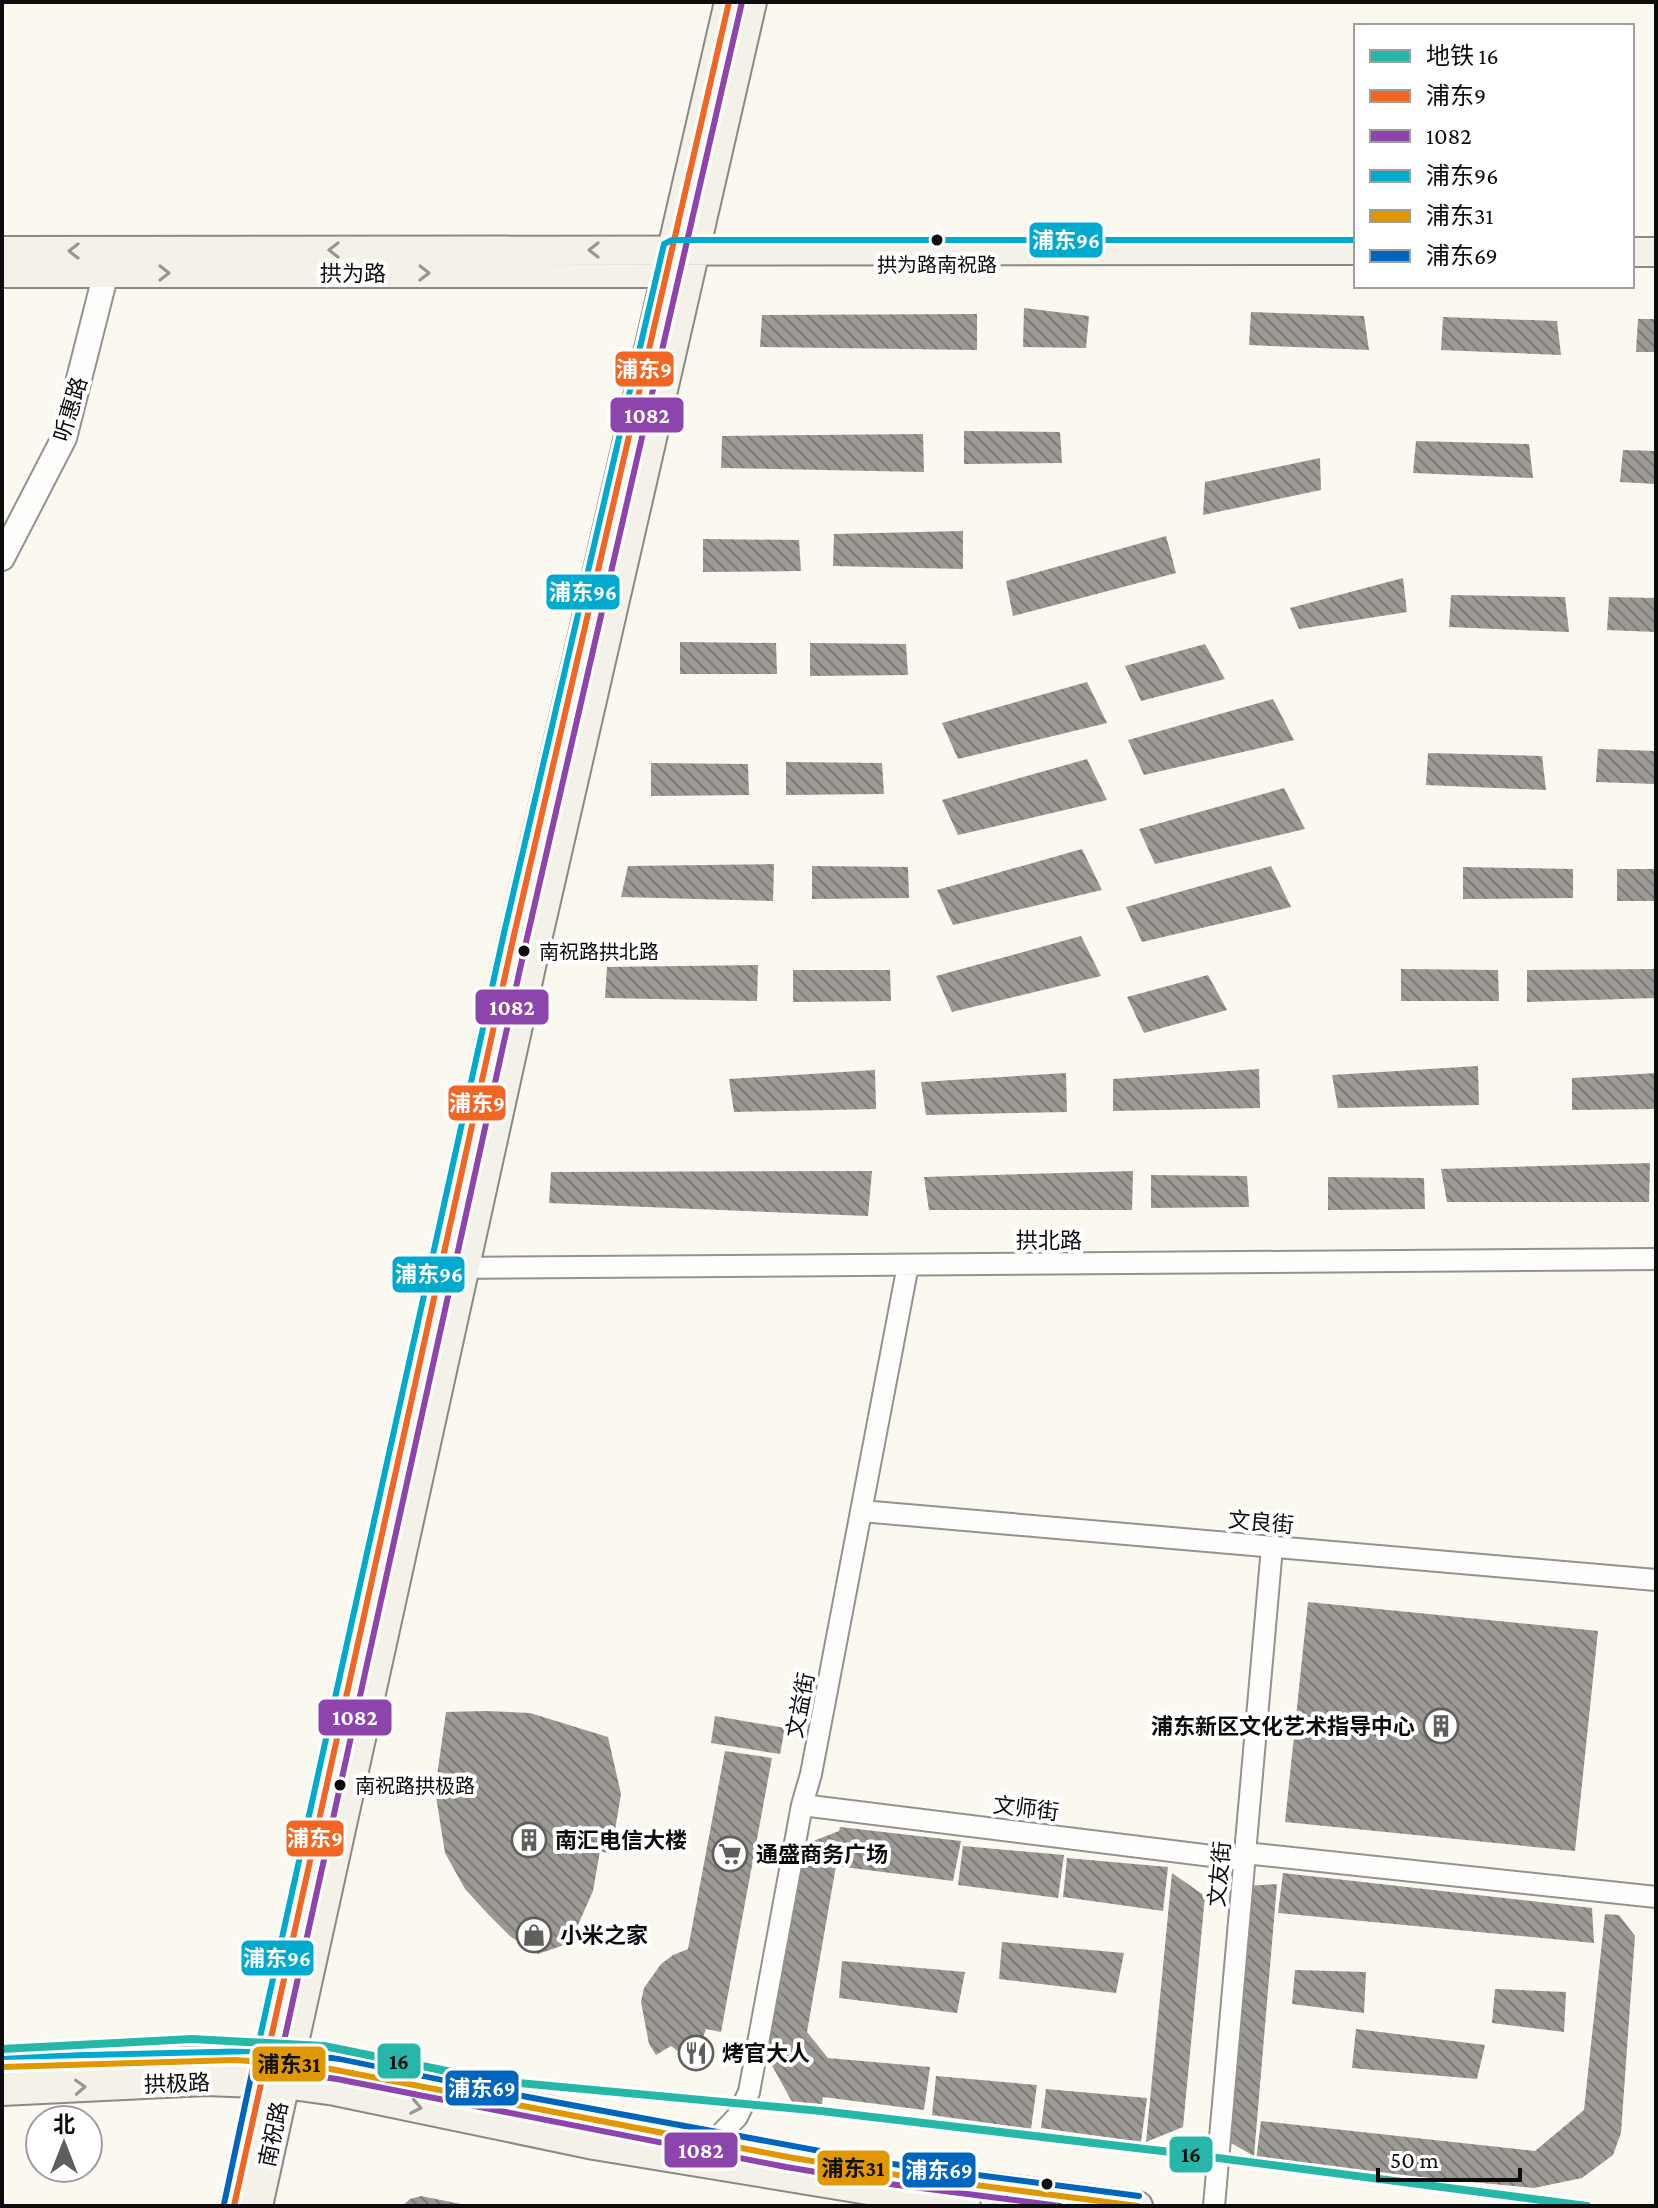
<svg xmlns="http://www.w3.org/2000/svg" width="1658" height="2208" viewBox="0 0 1658 2208" font-family="'Crimson Pro','Noto Sans SC',serif">
  <style>
    .building { fill: url(#building-back-hatch) }
    .lines { fill: none; stroke-linecap: round; stroke-linejoin: round }
    .minor-casing { stroke: #94928f; stroke-width: 24 }
    .tertiary-casing { stroke: #94928f; stroke-width: 28 }
    .secondary-casing { stroke: #8a8985; stroke-width: 32 }
    .minor { stroke: #fefefd; stroke-width: 20 }
    .tertiary { stroke: #fefefd; stroke-width: 24 }
    .secondary { stroke: #f4f2e8; stroke-width: 28 }
    .bus-1-casing { stroke: #fff; stroke-width: 12 }
    .bus-2-casing { stroke: #fff; stroke-width: 12 }
    .bus-3-casing { stroke: #fff; stroke-width: 12 }
    .bus-4-casing { stroke: #fff; stroke-width: 12 }
    .bus-5-casing { stroke: #fff; stroke-width: 12 }
    .bus-1 { stroke: #f26522; stroke-width: 6 }
    .bus-2 { stroke: #8e44ad; stroke-width: 6 }
    .bus-3 { stroke: #00a9ce; stroke-width: 6 }
    .bus-4 { stroke: #e09701; stroke-width: 6 }
    .bus-5 { stroke: #0065bd; stroke-width: 6 }
    .metro-1-casing { stroke: #fff; stroke-width: 14 }
    .metro-1 { stroke: #27b7a8; stroke-width: 8 }
    .oneway { stroke: #979690 }
    .bus-dot { fill: #0c0c0c; stroke: #fff; stroke-width: 3 }
    .labels { text-anchor: middle; stroke-width: 8; stroke-linejoin: round; paint-order: stroke }
    .bus-label { font-size: 20px; fill: #0c0c0c; stroke: #fff; text-anchor: start }
    .street-label { font-size: 22px; fill: #0c0c0c; stroke: #fff }
    .poi-label { font-size: 22px; font-weight: bold; fill: #0c0c0c; stroke: #fff; text-anchor: start }
    .line-badge { stroke: #fff; stroke-width: 3 }
    .badge-label { font-size: 22px; text-anchor: middle; font-weight: bold; fill: #fff }
    .pale-badge-label { font-size: 22px; text-anchor: middle; font-weight: bold; fill: #111 }
  </style>
  <defs>
    <pattern id="building-back-hatch" width="6" height="6" patternUnits="userSpaceOnUse" patternTransform="scale(2)"><rect width="6" height="6" fill="#9d9a96"/><path d="M-1 5l2 2M0 0l6 6M5-1l2 2" fill="none" stroke="#7e7c79"/></pattern>
  </defs>
  <rect width="100%" height="100%" fill="#fbf8f0"/>
  <path class="building" d="M1024,308L1089,316L1086,348L1023,347Z
    M1251,312L1364,316L1369,350L1249,345Z
    M977,314V350L760,347L762,315Z
    M1443,317L1557,321L1561,355L1441,350Z
    M1638,319H1656V352H1636Z
    M964,431L1060,432L1062,463L964,464Z
    M923,434L924,472L721,468L722,436Z
    M1416,441L1529,444L1533,478L1413,473Z
    M1623,450L1656,451V484L1620,482Z
    M1320,458L1321,490L1203,515L1205,482Z
    M963,531V569L833,566L834,534Z
    M1166,536L1176,573L1013,616L1006,581Z
    M703,539L799,540L801,571L703,572Z
    M1403,578L1407,612L1299,629L1290,608Z
    M1451,595L1565,597L1569,632L1449,627Z
    M1609,597L1656,598V632L1607,630Z
    M680,642L776,643L777,674H680Z
    M810,643L906,644L908,675L810,676Z
    M1205,644L1225,679L1141,701L1125,666Z
    M1087,682L1107,723L958,759L942,723Z
    M1273,699L1294,740L1144,775L1128,740Z
    M1598,749L1656,751V784L1596,782Z
    M1428,753L1542,756L1546,790L1426,785Z
    M1087,759L1107,800L958,835L942,800Z
    M786,762L882,763L884,794L786,795Z
    M651,763L748,764L749,795L651,796Z
    M1284,788L1305,829L1155,864L1139,829Z
    M1082,849L1102,890L953,925L937,890Z
    M774,864L773,901L621,897L628,866Z
    M812,866L908,867L909,898L812,899Z
    M1271,866L1291,907L1142,942L1126,907Z
    M1463,867L1573,869V898L1463,899Z
    M1617,869H1656V901H1617Z
    M1081,936L1101,976L952,1012L936,976Z
    M758,965L757,1001L605,998L607,967Z
    M1401,969L1498,970L1499,1001H1401Z
    M1656,969V998L1527,1002V970Z
    M793,970H890L891,1001L793,1002Z
    M1208,975L1227,1010L1144,1033L1127,997Z
    M1478,1066L1479,1105L1338,1108L1332,1075Z
    M1259,1069L1260,1108L1113,1111V1079Z
    M875,1070L876,1109L734,1112L729,1079Z
    M1066,1073L1067,1112L926,1115L921,1082Z
    M1656,1073V1109L1572,1110V1078Z
    M1650,1163L1649,1202H1447L1441,1169Z
    M872,1171L868,1216L549,1203L551,1172Z
    M1133,1171L1132,1210H929L924,1177Z
    M1151,1175L1247,1176L1249,1207L1151,1208Z
    M1328,1177L1424,1178L1425,1209L1328,1210Z
    M1308,1602L1598,1631L1575,1851L1285,1822Z
    M485,1711L530,1713L608,1737L621,1794L611,1854L600,1851L593,1891L578,1925L564,1945L538,1954L511,1937L487,1913L465,1889L445,1853L435,1790L446,1712Z
    M715,1716L785,1728L780,1754L711,1743Z
    M725,1751L772,1758L721,2032L706,2029L702,2040L683,2055L671,2046L656,2055L649,2044L641,2002L644,1988L661,1964L673,1955L688,1949Z
    M840,1827L961,1841L953,1881L836,1866L807,2032L828,2058L930,2067L924,2110L823,2097L821,2111L796,2109L759,2042L803,1845L839,1831Z
    M963,1846L1064,1855L1058,1898L958,1885Z
    M1067,1858L1168,1867L1163,1911L1063,1897Z
    M1172,1873L1205,1896L1183,2127L1146,2142Z
    M1283,1873L1592,1908L1594,1943L1278,1913Z
    M1277,1884L1254,2156L1224,2139L1248,1886Z
    M1605,1914L1619,1915L1635,1936L1621,2133L1613,2155L1582,2178L1534,2188L1256,2161L1261,2121L1535,2151L1584,2110Z
    M1002,1942L1124,1953L1116,1993L999,1979Z
    M842,1961L965,1972L957,2013L839,1998Z
    M1295,1970L1366,1972L1364,2013L1292,2004Z
    M1495,1989L1566,1992L1564,2032L1492,2023Z
    M1356,2029L1485,2045L1477,2079L1352,2068Z
    M936,2076L1037,2085L1031,2129L932,2115Z
    M1046,2089L1147,2098L1141,2142L1041,2128Z
    M421,2196L466,2205V2206H402L410,2199Z"/>
  <g class="lines">
    <g class="minor-casing">
      <path id="minor" d="M454,1268L1656,1259
        M861,1511L1656,1580
        M802,1805L1244,1860
        M1245,1853L1656,1897
        M713,2142L737,2117L749,2092L802,1805L811,1774L908,1265
        M1214,2206L1272,1547"/>
    </g>
    <g class="tertiary-casing">
      <path id="tertiary" d="M2,558L64,438L110,257"/>
    </g>
    <g class="secondary-casing">
      <path id="secondary" d="M2,251L1356,250
        M1632,252H1656
        M2,273H667L681,261
        M2,2067L235,2060L315,2066L788,2157L883,2173L1138,2206
        M2,2091L206,2081L284,2084L335,2091L594,2145L966,2206
        M234,2206L514,935L729,2
        M258,2206L534,953L752,2"/>
    </g>
    <use href="#minor" class="minor"/>
    <use href="#tertiary" class="tertiary"/>
    <use href="#secondary" class="secondary"/>
    <g class="bus-1-casing">
      <path id="bus-1" d="M234,2206L514,935L729,2"/>
    </g>
    <g class="bus-2-casing">
      <path id="bus-2" d="M742,2L524,951L279,2064L287,2072L337,2079L786,2167L882,2183L1060,2206"/>
    </g>
    <g class="bus-3-casing">
      <path id="bus-3" d="M2,2057L257,2051L504,933L664,244L672,240H1356"/>
    </g>
    <g class="bus-4-casing">
      <path id="bus-4" d="M2,2067L235,2060L315,2066L788,2157L883,2173L1138,2206"/>
    </g>
    <g class="bus-5-casing">
      <path id="bus-5" d="M224,2204L255,2058L265,2051L341,2059L517,2095L885,2163L1139,2196"/>
    </g>
    <use href="#bus-1" class="bus-1"/>
    <use href="#bus-2" class="bus-2"/>
    <use href="#bus-3" class="bus-3"/>
    <use href="#bus-4" class="bus-4"/>
    <use href="#bus-5" class="bus-5"/>
    <g class="metro-1-casing">
      <path id="metro-1" d="M2,2049L192,2039L324,2046L496,2081L821,2111L1179,2153L1587,2206"/>
    </g>
    <use href="#metro-1" class="metro-1"/>
  </g>
  <defs><path id="oneway-chevron" d="M-2-3.5L2.5 0L-2 3.5" fill="none" stroke-width="1.6" stroke-linecap="round" stroke-linejoin="round" transform="scale(2)"/></defs>
  <g class="oneway">
    <use href="#oneway-chevron" transform="translate(334 250) rotate(180)"/>
    <use href="#oneway-chevron" transform="translate(594 250) rotate(180)"/>
    <use href="#oneway-chevron" transform="translate(74 251) rotate(180)"/>
    <use href="#oneway-chevron" transform="translate(164 273)"/>
    <use href="#oneway-chevron" transform="translate(424 273)"/>
    <use href="#oneway-chevron" transform="translate(80 2087) rotate(-3)"/>
    <use href="#oneway-chevron" transform="translate(416 2107) rotate(11)"/>
  </g>
  <defs>
    <g id="building-ring" transform="scale(1.8)"><circle r="9.5" fill="#fff" stroke="#605f5c" stroke-width="1.5"/><path d="M-4-6H4V6H1V3H-1V6H-4ZM-2.5-4.3h1.7v1.8h-1.7ZM.8-4.3h1.7v1.8H.8ZM-2.5-1h1.7V.8h-1.7ZM.8-1h1.7V.8H.8Z" fill="#605f5c"/></g>
    <g id="supermarket-ring" transform="scale(1.8)"><circle r="9.5" fill="#fff" stroke="#605f5c" stroke-width="1.5"/><path d="M-6-5.5h2.5l.6 2H6L4.5 2H-2.5L-4.4-4H-6ZM-1.5 3.2a1.3 1.3 0 1 0 .1 0ZM3 3.2a1.3 1.3 0 1 0 .1 0Z" fill="#605f5c"/></g>
    <g id="shop-ring" transform="scale(1.8)"><circle r="9.5" fill="#fff" stroke="#605f5c" stroke-width="1.5"/><path d="M-5-2.5h2.3a2.7 3.5 0 0 1 5.4 0H5L5.5 6h-11ZM-1.5-2.5h3a1.5 2.3 0 0 0-3 0Z" fill="#605f5c"/></g>
    <g id="restaurant-ring" transform="scale(1.8)"><circle r="9.5" fill="#fff" stroke="#605f5c" stroke-width="1.5"/><path d="M-5-6h1v4h1v-4h1v4h1v-4h1v5L-1.5 .5V6h-2V.5L-5-1ZM5-6V6H3V1.5H1.5Q1.5-4 5-6Z" fill="#605f5c"/></g>
  </defs>
  <g fill-rule="evenodd">
    <use href="#building-ring" x="1441" y="1726"/>
    <use href="#building-ring" x="529" y="1840"/>
    <use href="#supermarket-ring" x="730" y="1854"/>
    <use href="#shop-ring" x="534" y="1935"/>
    <use href="#restaurant-ring" x="696" y="2053"/>
  </g>
  <g class="bus-dot">
    <circle cx="937" cy="240" r="7"/>
    <circle cx="524" cy="951" r="7"/>
    <circle cx="340" cy="1785" r="7"/>
    <circle cx="1047" cy="2184" r="7"/>
  </g>
  <g class="labels">
    <g class="bus-label">
      <text x="937" y="272" text-anchor="middle">拱为路南祝路</text>
      <text x="539" y="959">南祝路拱北路</text>
      <text x="355" y="1793">南祝路拱极路</text>
    </g>
    <g class="street-label">
      <text x="353" y="281">拱为路</text>
      <text transform="translate(70 409) rotate(-73)" y="8">听惠路</text>
      <text x="1049" y="1248">拱北路</text>
      <text transform="translate(1261 1522) rotate(5)" y="8">文良街</text>
      <text transform="translate(800 1705) rotate(-79)" y="8">文益街</text>
      <text transform="translate(1026 1808) rotate(7)" y="8">文师街</text>
      <text transform="translate(1219 1874) rotate(-85)" y="8">文友街</text>
      <text transform="translate(177 2083) rotate(-2)" y="8">拱极路</text>
      <text transform="translate(273 2134) rotate(-78)" y="8">南祝路</text>
    </g>
    <g class="poi-label">
      <text x="1415" y="1734" text-anchor="end">浦东新区文化艺术指导中心</text>
      <text x="555" y="1848">南汇电信大楼</text>
      <text x="756" y="1862">通盛商务广场</text>
      <text x="560" y="1943">小米之家</text>
      <text x="722" y="2061">烤官大人</text>
    </g>
  </g>
  <g class="line-badge">
    <rect x="1028" y="221" width="76" height="38" rx="8" fill="#00a9ce"/>
    <rect x="614" y="350" width="61" height="38" rx="8" fill="#f26522"/>
    <rect x="609" y="396" width="76" height="38" rx="8" fill="#8e44ad"/>
    <rect x="545" y="573" width="76" height="38" rx="8" fill="#00a9ce"/>
    <rect x="474" y="988" width="76" height="38" rx="8" fill="#8e44ad"/>
    <rect x="447" y="1084" width="60" height="38" rx="8" fill="#f26522"/>
    <rect x="391" y="1255" width="75" height="39" rx="8" fill="#00a9ce"/>
    <rect x="317" y="1698" width="76" height="39" rx="8" fill="#8e44ad"/>
    <rect x="285" y="1819" width="60" height="39" rx="8" fill="#f26522"/>
    <rect x="240" y="1939" width="75" height="38" rx="8" fill="#00a9ce"/>
    <rect x="376" y="2042" width="46" height="38" rx="8" fill="#27b7a8"/>
    <rect x="251" y="2045" width="76" height="38" rx="8" fill="#e09701"/>
    <rect x="444" y="2069" width="76" height="38" rx="8" fill="#0065bd"/>
    <rect x="663" y="2131" width="76" height="38" rx="8" fill="#8e44ad"/>
    <rect x="1168" y="2135" width="46" height="39" rx="8" fill="#27b7a8"/>
    <rect x="816" y="2149" width="75" height="38" rx="8" fill="#e09701"/>
    <rect x="901" y="2151" width="76" height="38" rx="8" fill="#0065bd"/>
  </g>
  <g class="badge-label">
    <text x="1066" y="248">浦东96</text>
    <text x="644" y="377">浦东9</text>
    <text x="647" y="423">1082</text>
    <text x="583" y="600">浦东96</text>
    <text x="512" y="1015">1082</text>
    <text x="477" y="1111">浦东9</text>
    <text x="429" y="1282">浦东96</text>
    <text x="355" y="1725">1082</text>
    <text x="315" y="1846">浦东9</text>
    <text x="277" y="1966">浦东96</text>
    <text x="482" y="2096">浦东69</text>
    <text x="701" y="2158">1082</text>
    <text x="939" y="2178">浦东69</text>
  </g>
  <g class="pale-badge-label">
    <text x="399" y="2069">16</text>
    <text x="289" y="2072">浦东31</text>
    <text x="1191" y="2162">16</text>
    <text x="853" y="2176">浦东31</text>
  </g>
  <rect width="1658" height="2208" fill="none" stroke="#0c0c0c" stroke-width="8"/>
  <rect x="1354" y="24" width="280" height="264" fill="#ffffff" stroke="#9e9e9e" stroke-width="2"/>
  <rect x="1370" y="50" width="40" height="12" fill="#27b7a8" stroke="#9e9e9e" stroke-width="2"/>
  <text x="1426" y="64" font-size="24" fill="#0c0c0c">地铁 16</text>
  <rect x="1370" y="90" width="40" height="12" fill="#f26522" stroke="#9e9e9e" stroke-width="2"/>
  <text x="1426" y="104" font-size="24" fill="#0c0c0c">浦东9</text>
  <rect x="1370" y="130" width="40" height="12" fill="#8e44ad" stroke="#9e9e9e" stroke-width="2"/>
  <text x="1426" y="144" font-size="24" fill="#0c0c0c">1082</text>
  <rect x="1370" y="170" width="40" height="12" fill="#00a9ce" stroke="#9e9e9e" stroke-width="2"/>
  <text x="1426" y="184" font-size="24" fill="#0c0c0c">浦东96</text>
  <rect x="1370" y="210" width="40" height="12" fill="#e09701" stroke="#9e9e9e" stroke-width="2"/>
  <text x="1426" y="224" font-size="24" fill="#0c0c0c">浦东31</text>
  <rect x="1370" y="250" width="40" height="12" fill="#0065bd" stroke="#9e9e9e" stroke-width="2"/>
  <text x="1426" y="264" font-size="24" fill="#0c0c0c">浦东69</text>
  <g transform="translate(64 2144)"><circle r="38" fill="#ffffff" stroke="#9e9e9e" stroke-width="2"/>
  <path d="M0-6L14 30L0 20L-14 30Z" fill="#605f5c"/>
  <text y="-12" font-size="22" font-weight="bold" text-anchor="middle" fill="#0c0c0c">北</text>
  </g>
  <path d="M1378 2168v12h142v-12" fill="none" stroke="#0c0c0c" stroke-width="4"/>
  <text x="1390" y="2168" font-size="24" fill="#0c0c0c" stroke="#ffffff" stroke-width="6" paint-order="stroke">50 m</text>
</svg>
